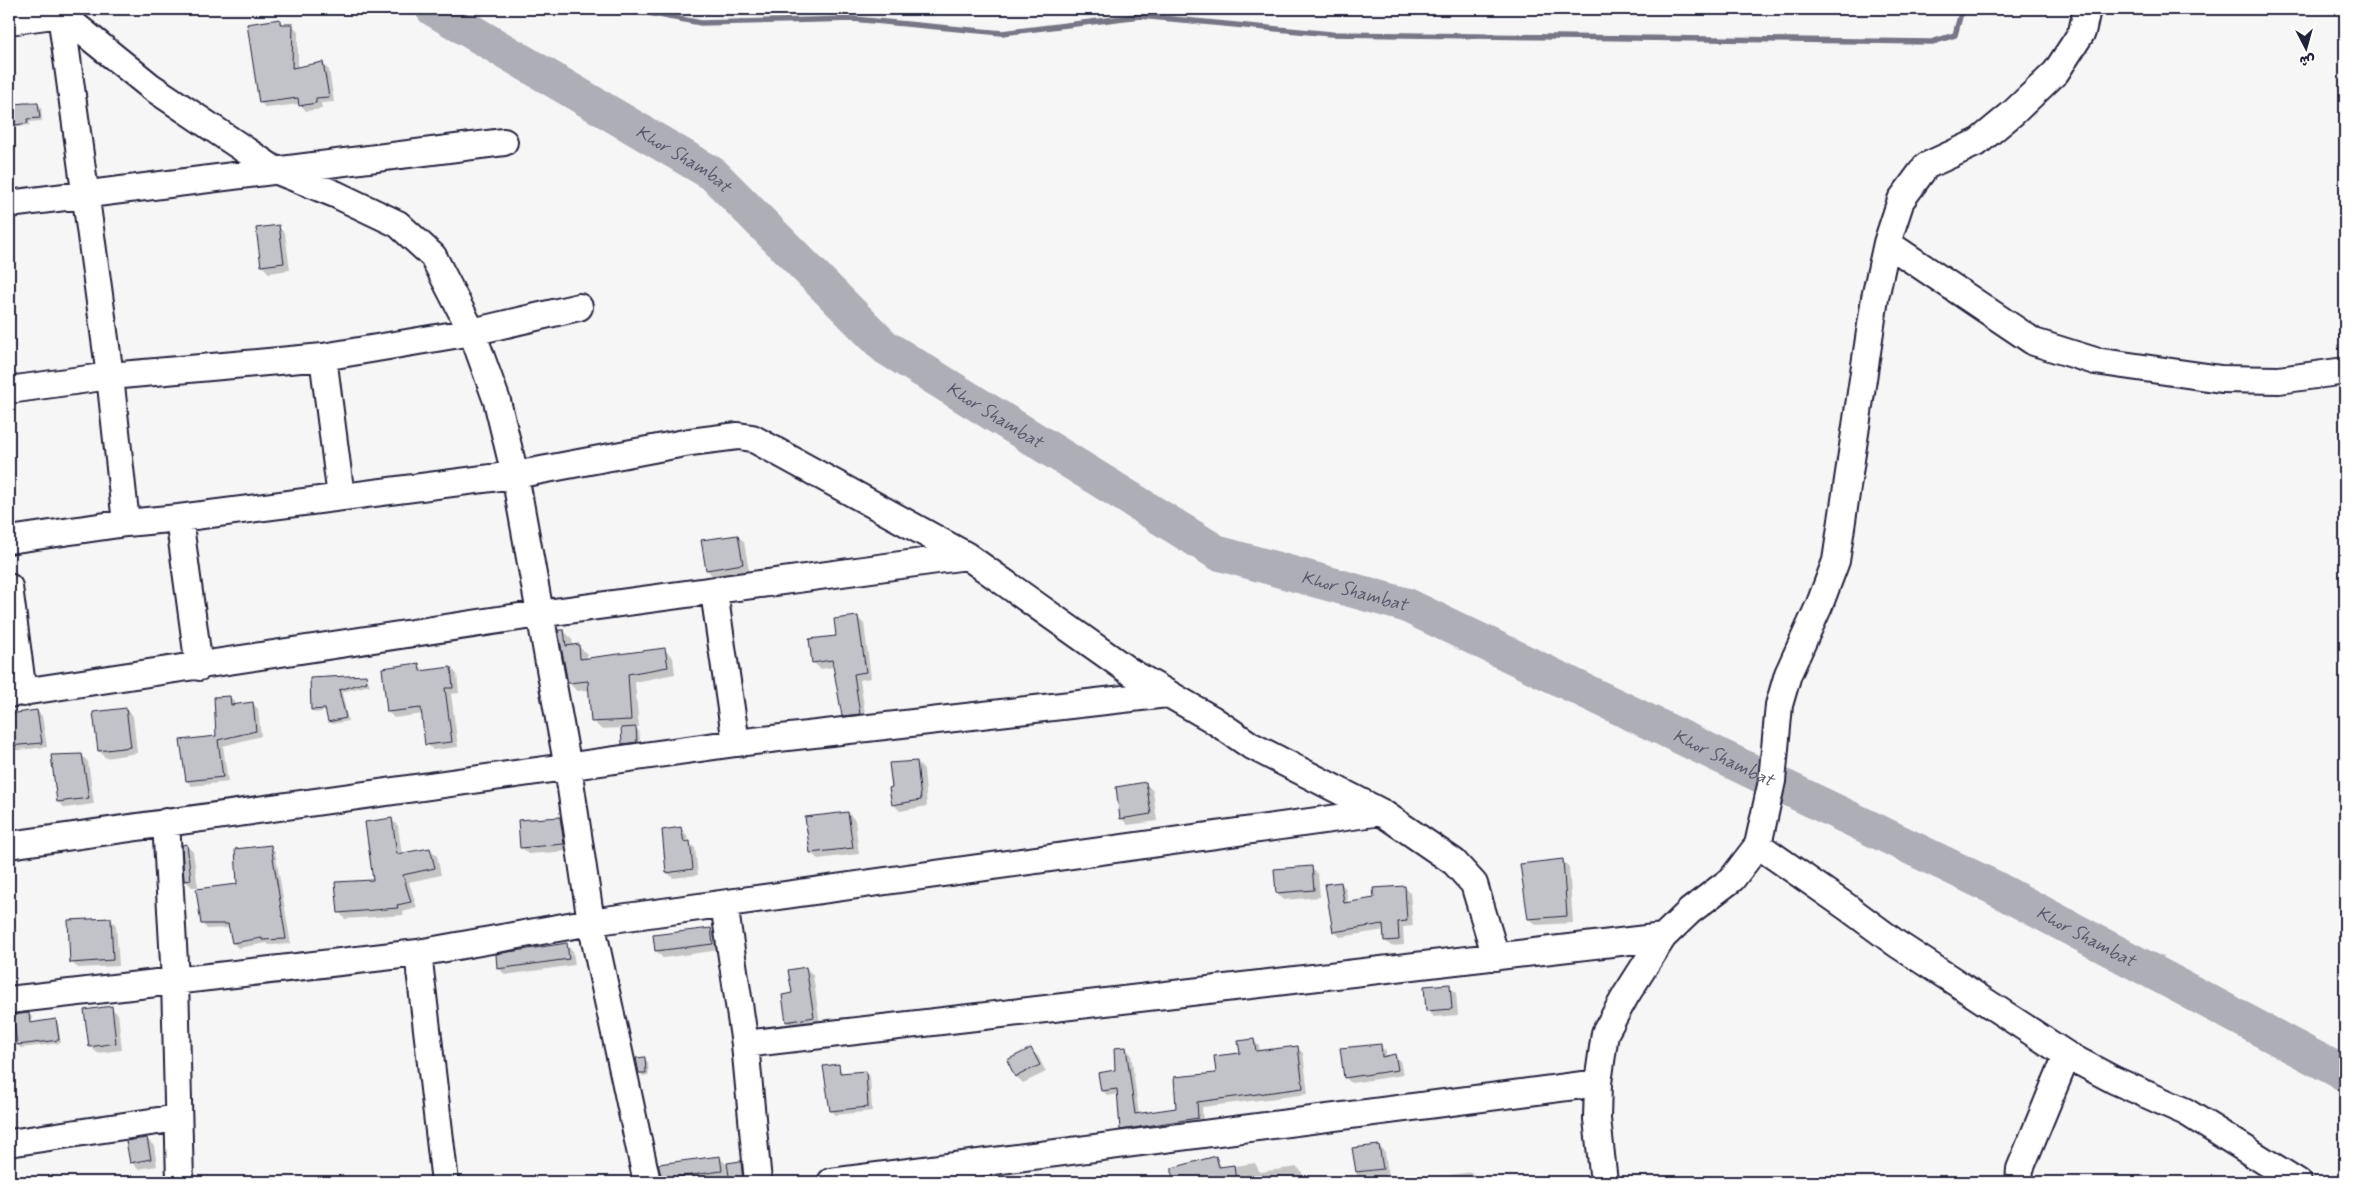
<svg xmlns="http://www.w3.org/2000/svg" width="2354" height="1191" viewBox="0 0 2354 1191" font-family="Mynerve,'Playpen Sans Arabic',sans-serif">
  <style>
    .shadow { fill: #0003 }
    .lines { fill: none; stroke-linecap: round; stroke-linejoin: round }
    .stream { stroke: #767685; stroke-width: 5.5 }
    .river { stroke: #aeaeb7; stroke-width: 35 }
    .building { fill: #c2c2c9; stroke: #22223b }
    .minor-casing { stroke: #22223b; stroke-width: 30 }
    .minor { stroke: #fff; stroke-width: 26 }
    .labels { text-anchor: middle; stroke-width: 5; stroke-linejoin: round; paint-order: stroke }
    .water-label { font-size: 18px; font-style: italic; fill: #5a5a6d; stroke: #fff }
  </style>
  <rect width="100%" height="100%" fill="#f6f6f7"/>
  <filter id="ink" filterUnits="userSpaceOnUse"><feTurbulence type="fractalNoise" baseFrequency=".02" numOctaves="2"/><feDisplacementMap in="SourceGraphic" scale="10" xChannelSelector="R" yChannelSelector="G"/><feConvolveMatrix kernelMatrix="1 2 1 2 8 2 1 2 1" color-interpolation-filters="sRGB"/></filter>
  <g filter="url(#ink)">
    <path class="shadow" d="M279,20L284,25H292L298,31V68L323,64L329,70L334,102L321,103L322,109L306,111L300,104L266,108L260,102Z
      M38,104L41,107L42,121L29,122L30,125L13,128L10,125L9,107Z
      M278,227L285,233L290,270L269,273L262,266L257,229Z
      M738,536L744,542L749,571L713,576L707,570Z
      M858,618L864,624L871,678L860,680L866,720L849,722L843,715L835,667L820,669L813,662Z
      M564,631L572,639L573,646H578L587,654V659L665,650L673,658L675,674L635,682L639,727H635L639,731L640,740L624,742V744L622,728L601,729L593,721L590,690L577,691L569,683Z
      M419,665L425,671L451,668L457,674L459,693L451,694L458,747L433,750L427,744L423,714L394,718L388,712Z
      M366,677L370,685L342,692L348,721L332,724L329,721L327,711L315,713L312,710L311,679Z
      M230,697L235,702L236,706L253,704L258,709L261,736L223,746L228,782L192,786L187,781L218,737Z
      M126,709L133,716L137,753L106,758L99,751Z
      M37,711L42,716L47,747L9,751V715Z
      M82,755L88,762L94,804L65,808L58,802Z
      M917,762L924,769L927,806L900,811L893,804Z
      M1146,784L1153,791L1157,821L1128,825L1121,818Z
      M848,813L855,820L859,854L818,859L811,853Z
      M560,818L566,825L570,851L528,854L521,847Z
      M391,819L398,826L402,855L430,849L437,856L441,875L409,882L417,908L403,912L404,915L345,919L339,912L375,881Z
      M681,829L687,835L688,843L695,848L698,875L673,878L667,872Z
      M186,845L193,852L198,887H192L186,881Z
      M270,846L275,851L291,944L269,945L267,943L238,948L233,943L230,928L207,929L202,923Z
      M1562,860L1569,867L1573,923L1536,925L1529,919Z
      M1311,868L1318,874L1320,897L1284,900L1277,893Z
      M1341,883L1346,889L1348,903L1375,899L1405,887L1410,893L1413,926L1403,927L1404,945L1391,946L1385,940V930L1340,937L1334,931Z
      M110,919L116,925L119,966L78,968L71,962Z
      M710,929L717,936L719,950L663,958L656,951Z
      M566,945L573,951L575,965L505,975L499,968Z
      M806,968L813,975L820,1024L794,1028L787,1021Z
      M1449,986L1456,993L1458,1015L1434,1017L1428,1010Z
      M111,1008L118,1014L122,1050L97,1053L90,1046Z
      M29,1014L32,1017V1024L55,1020L58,1023L61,1043L21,1048L18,1045Z
      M1253,1040L1259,1046L1260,1052L1297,1048L1303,1053L1308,1094L1202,1107L1203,1123L1127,1135L1121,1129L1118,1094L1108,1096L1102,1090L1117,1071L1125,1048L1131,1054L1139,1115L1178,1110L1241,1054Z
      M1380,1046L1386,1051V1057L1395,1056L1400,1061L1403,1075L1351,1083L1346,1078Z
      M1031,1050L1038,1056L1046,1072L1023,1083L1016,1076Z
      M645,1059L648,1062L649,1075L643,1076L640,1073Z
      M838,1066L843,1074L865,1072L870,1077L872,1111L835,1115L831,1110Z
      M147,1139L154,1146L157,1166L138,1169L131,1162Z
      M1379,1146L1385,1152L1388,1174L1385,1175L1386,1182H1358L1354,1149Z
      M1216,1157L1222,1168L1255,1163L1260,1172L1297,1167L1302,1172V1182H1174L1173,1169Z
      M720,1158L727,1165L741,1163L747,1169L749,1182H731L730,1177L690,1182H667L663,1178Z
      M1471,1172L1477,1178L1478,1182H1439V1177Z
      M44,1176L50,1182H17V1180Z"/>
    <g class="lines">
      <path class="stream" d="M628,9L701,23L853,19L1002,33L1140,16L1331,34L1932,42L1955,35L1962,9"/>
      <path class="river" id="s1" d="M433,9L713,174L885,347L1218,553L1406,605L1993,887L2345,1074"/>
    </g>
    <path class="building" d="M280,19V24H293L292,68L323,62L329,97L316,98V103L299,106L298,98L259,103L247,24Z
      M24,103H38L40,118L27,119L28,123L9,126V105Z
      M279,225L284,263L261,266L256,228Z
      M738,535L743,564L706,570L701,540Z
      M858,616L866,672L854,674L860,714L842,716L832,660L812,663L809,639L836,636L834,619Z
      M558,630H564L566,646L579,644L580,659L665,648L668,667L628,674L631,720L591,722L588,681L568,683Z
      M419,663L420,671L451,667L453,688H445L452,742L425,745L421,708L387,712L382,668Z
      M366,675L367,682L339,690L346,718L328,722L325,709L311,710L310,678Z
      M230,696L231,705L253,702L256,731L218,740L223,777L186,781L180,740L216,736L214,697Z
      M126,708L131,747L98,751L93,712Z
      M37,710L42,743L9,746V714Z
      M636,727L637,742L622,744L621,728Z
      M82,754L89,798L57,802L51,755Z
      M917,761L921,800L892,805L889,788L892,787L889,763Z
      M1146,782L1151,814L1120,819L1116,787Z
      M848,812L853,848L810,853L805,817Z
      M560,817L564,844L520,848L518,820Z
      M392,818L397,854L430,848L435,868L403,875L411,902L397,905L398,908L338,913L335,882L373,880L365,822Z
      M681,827L684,842L690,841L693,869L666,873L662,830Z
      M187,844L191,880L184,881L182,845Z
      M271,845L286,939L262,940V938L232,943L228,924H201L196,889L237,884L235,849Z
      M1563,859L1567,916L1528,919L1520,864Z
      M1312,866L1314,890L1276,893L1274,869Z
      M1341,882L1344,903L1374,898L1373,888L1405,886L1407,921L1398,922L1399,940L1384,941L1383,924L1333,932L1325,884Z
      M111,918L113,960L70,963L68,920Z
      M711,928L713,944L655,951L653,935Z
      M567,943L569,959L497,969L496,954Z
      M806,967L814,1017L786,1022L782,995L792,993L788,970Z
      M1450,984L1452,1009L1426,1011L1424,986Z
      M112,1006L116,1043L89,1047L84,1010Z
      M29,1013L30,1023L56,1019L59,1040L17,1045L13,1015Z
      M1254,1039L1256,1051L1298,1046L1303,1088L1197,1102L1198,1118L1120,1130L1117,1089L1101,1091L1098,1073L1115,1070L1114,1048L1126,1047L1135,1114L1176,1108L1174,1077L1216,1073L1214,1056L1240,1053L1238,1041Z
      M1381,1044L1382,1057L1395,1054L1398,1070L1344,1078L1340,1048Z
      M1031,1048L1040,1065L1015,1077L1007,1060Z
      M645,1057L646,1073H639L636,1058Z
      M839,1064L840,1073L866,1071L868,1107L830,1111L823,1066Z
      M147,1138L151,1159L130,1163L126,1141Z
      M1379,1145L1383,1169L1356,1172L1352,1148Z
      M720,1156L722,1171L662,1179L658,1164Z
      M1216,1156L1219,1167L1234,1165L1236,1182H1172V1168Z
      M741,1161L743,1182H730L727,1163Z"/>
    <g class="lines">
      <g class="minor-casing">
        <path id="minor" d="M58,9L61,14L150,86L275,170L335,194L398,224L433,256L472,332L497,401L515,475L568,768L591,922L647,1182
          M9,21L61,14L110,376L126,523
          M9,204L504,142
          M1887,243L2034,342L2095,361L2221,379L2279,380L2345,371
          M323,357L341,497
          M9,390L110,376L323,357L472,332L579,307
          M179,518L199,667
          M9,540L126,523L179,518L515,475L690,442L738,436L752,438L967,556L1129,671L1212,719L1250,745L1381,812L1454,862L1474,884L1496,957
          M9,587L23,693
          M714,592L736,743
          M9,694L539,614L967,556
          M166,822L175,980L180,1182
          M9,845L736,743L1167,694
          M1758,845L1847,907L1897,944L2067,1055L2114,1080L2186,1112L2298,1182
          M724,904L745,1044L758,1182
          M418,953L445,1182
          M9,1000L418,953L591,922L1381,812
          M745,1044L1663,937
          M1598,1083L1605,1033L1626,995L1663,937L1690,911L1732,879L1758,845L1772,781L1779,705L1788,674L1819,606L1836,561L1875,298L1887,243L1901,200L1926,166L1978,142L2013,113L2056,72L2082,32L2087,9
          M9,1143L178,1118
          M831,1182L1598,1083L1597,1119L1604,1182
          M2019,1182L2020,1169L2067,1055"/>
      </g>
      <use href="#minor" class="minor"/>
    </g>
  </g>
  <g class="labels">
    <g class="water-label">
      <text dy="6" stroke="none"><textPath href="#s1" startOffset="292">Khor Shambat</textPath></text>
      <text dy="6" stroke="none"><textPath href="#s1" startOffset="698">Khor Shambat</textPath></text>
      <text dy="6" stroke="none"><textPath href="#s1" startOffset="1102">Khor Shambat</textPath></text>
      <text dy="6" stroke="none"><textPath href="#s1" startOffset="1508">Khor Shambat</textPath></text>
      <text dy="6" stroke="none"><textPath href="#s1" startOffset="1912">Khor Shambat</textPath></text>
    </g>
  </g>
  <rect width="2354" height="1191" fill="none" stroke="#fff" stroke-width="30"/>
  <rect x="15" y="15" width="2324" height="1161" fill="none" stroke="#22223b" stroke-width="2" filter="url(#ink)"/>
  <g transform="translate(2306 48) rotate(174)" stroke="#ffffff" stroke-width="4" paint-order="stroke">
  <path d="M0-4L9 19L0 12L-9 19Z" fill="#22223b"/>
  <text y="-8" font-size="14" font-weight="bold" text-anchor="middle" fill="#22223b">ش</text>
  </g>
</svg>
